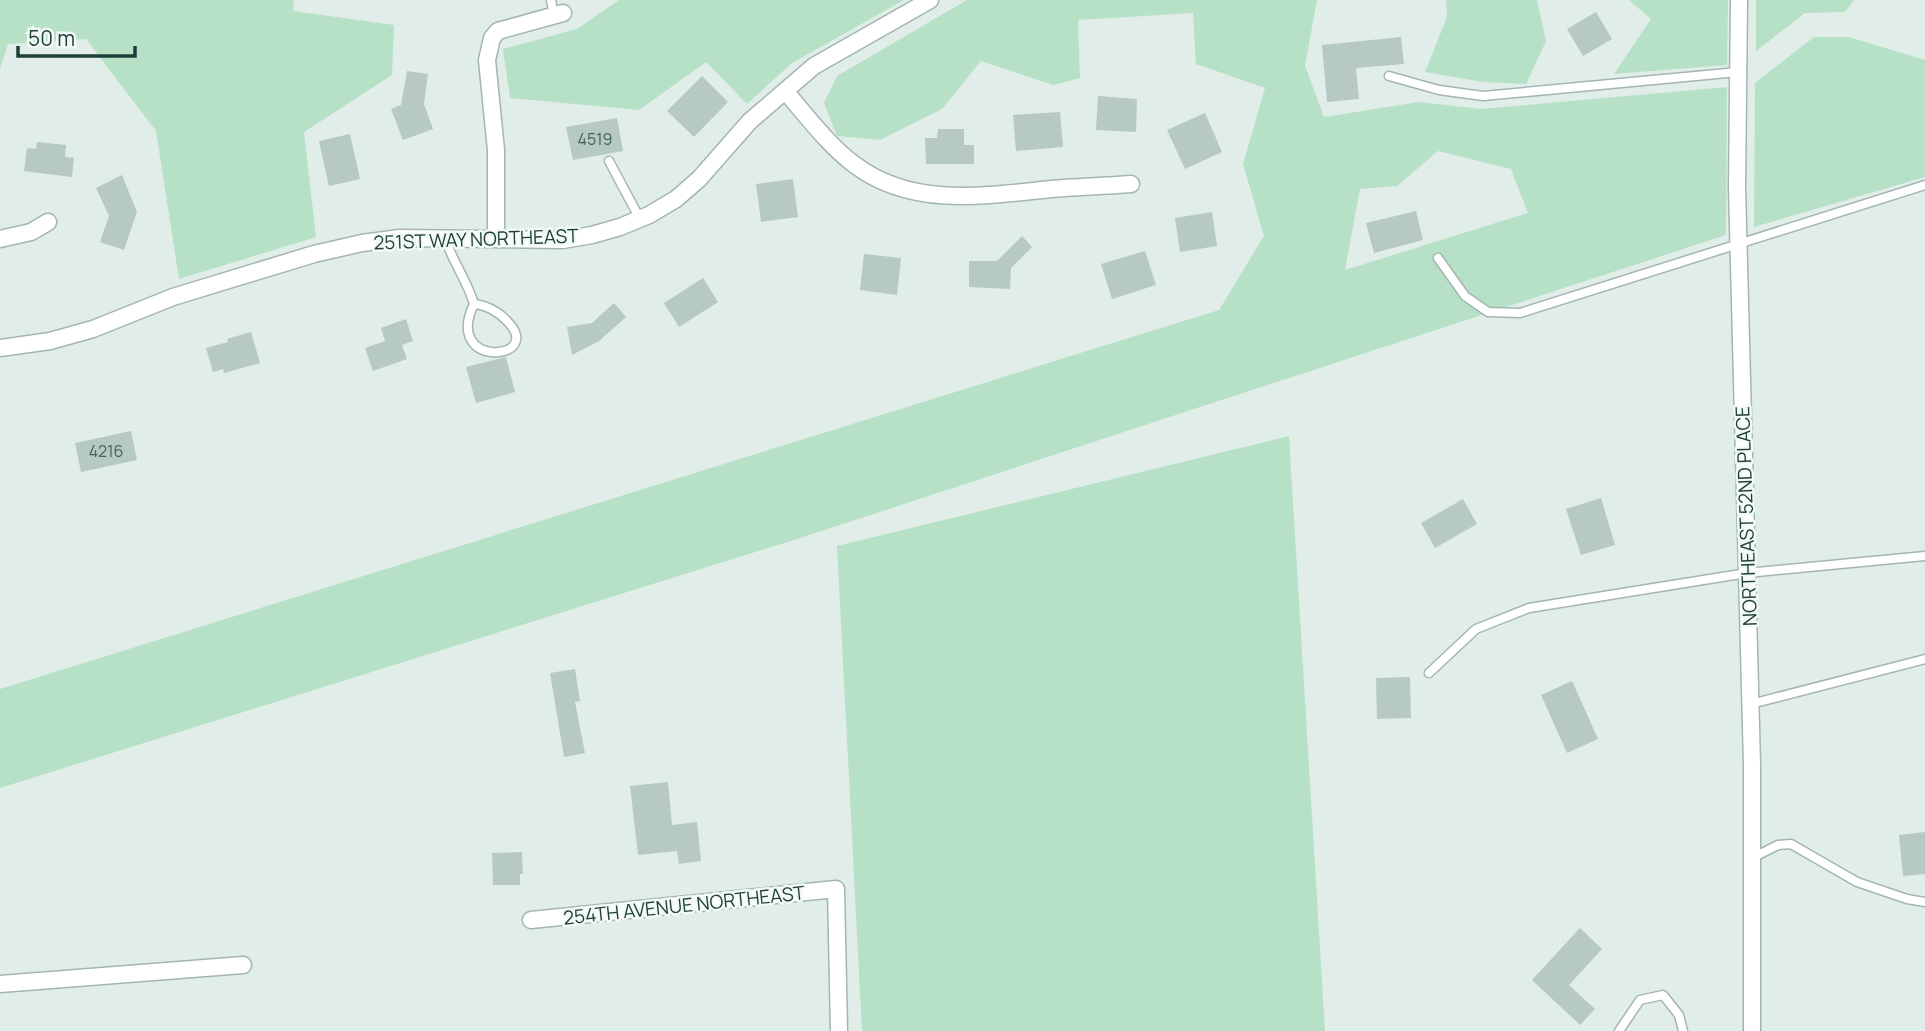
<svg xmlns="http://www.w3.org/2000/svg" width="1925" height="1031" viewBox="0 0 1925 1031" font-family="Manrope,sans-serif">
  <style>
    .green { fill: #b7e1c6; fill-rule: evenodd }
    .building { fill: #b6c9c2 }
    .lines { fill: none; stroke-linecap: round; stroke-linejoin: round }
    .service-casing { stroke: #a3b6b1; stroke-width: 11 }
    .minor-casing { stroke: #a3b6b1; stroke-width: 19 }
    .service { stroke: #fff; stroke-width: 8 }
    .minor { stroke: #fff; stroke-width: 16 }
    .labels { text-anchor: middle; stroke-width: 5; stroke-linejoin: round; paint-order: stroke }
    .number-label { font-size: 16px; fill: #45625c }
    .street-label { font-size: 19px; fill: #1f403a; stroke: #f2f9f6 }
  </style>
  <rect width="100%" height="100%" fill="#e1ede9"/>
  <path class="green" d="M0,0H294L293,11L394,25L392,75L304,132L316,237L179,279L156,131L86,39L8,44L0,69Z
    M619,0H904L792,63L747,104L706,62L639,110L510,98L503,49L577,29Z
    M967,0H1317L1305,66L1324,117L1419,102L1481,109L1727,87L1726,235L794,540L0,788V689L1219,310L1264,236L1243,164L1265,88L1196,64L1193,13L1078,20L1080,78L1053,85L981,61L942,109L880,140L837,136L824,103L837,76ZM1438,151L1511,169L1528,213L1345,270L1360,189L1397,186Z
    M1446,0H1537L1546,41L1526,84L1483,82L1425,72L1447,17Z
    M1629,0H1728L1727,65L1614,74L1651,19Z
    M1756,0H1854L1845,12L1805,13L1756,51Z
    M1814,37H1849L1925,60V177L1754,227L1755,83Z
    M1289,436L1325,1031H862L837,546Z"/>
  <path class="building" d="M1596,12L1612,39L1583,56L1567,29Z
    M1401,37L1404,64L1356,68L1359,99L1327,102L1322,45Z
    M407,71L428,74L424,104L433,129L403,140L391,109L401,105Z
    M702,76L728,102L694,137L667,111Z
    M1098,96L1137,99L1136,132L1096,130Z
    M1060,112L1063,147L1016,151L1013,115Z
    M1205,113L1222,152L1185,169L1167,130Z
    M617,118L623,151L573,160L566,127Z
    M938,129H964V145H974V164H926L925,138H937Z
    M350,134L360,179L329,186L319,141Z
    M37,142L66,145L65,157L74,158L72,177L24,171L27,148L36,149Z
    M122,175L137,212L124,250L100,242L109,216L96,188Z
    M793,179L798,217L761,222L756,184Z
    M1416,211L1423,240L1374,253L1366,223Z
    M1212,212L1217,246L1180,252L1175,218Z
    M1022,236L1032,247L1011,268L1010,289L969,287V261H997Z
    M1145,251L1156,285L1112,299L1101,264Z
    M864,254L901,258L897,295L860,290Z
    M703,278L718,302L679,327L664,303Z
    M614,303L626,317L599,341L572,355L567,327L592,323Z
    M406,319L413,341L402,345L407,359L373,371L365,348L385,341L381,328Z
    M251,332L260,363L224,373L223,369L213,372L206,348L228,342L227,339Z
    M506,357L515,392L476,403L466,367Z
    M131,431L137,460L81,472L75,443Z
    M1601,498L1615,545L1581,555L1566,509Z
    M1463,499L1477,524L1435,548L1421,523Z
    M575,669L580,701L575,702L585,753L564,757L550,673Z
    M1410,677L1411,718L1377,719L1376,678Z
    M1572,681L1598,739L1567,753L1541,695Z
    M668,782L672,825L697,822L701,861L679,864L677,851L638,855L630,786Z
    M1925,832V874L1903,876L1899,835Z
    M522,852L523,874H520V885H493L492,853Z
    M1580,928L1602,949L1569,985L1595,1009L1580,1025L1532,980Z"/>
  <g class="lines">
    <g class="service-casing">
      <path id="service" d="M551,0L554,15
        M1389,76L1439,90L1483,96L1738,72
        M609,161L640,219
        M445,238C452,261 467,280 474,304C442,370 547,361 507,321C499,312 486,305 474,304
        M1438,258L1465,296L1488,312L1520,313L1925,185
        M1429,673L1476,629L1529,608L1747,573L1925,556
        M1751,704L1925,659
        M1752,858L1778,845L1791,844L1857,882L1907,899L1925,902
        M1619,1031L1640,1000L1663,995L1679,1015L1683,1031"/>
    </g>
    <g class="minor-casing">
      <path id="minor" d="M1739,0L1737,187L1752,765V1031
        M785,91C807,116 828,145 855,165C912,208 985,196 1051,189C1078,187 1105,186 1131,184
        M496,238V150L487,60L492,38L498,31L563,13
        M0,239L31,232L48,222
        M0,348L50,341L93,329L173,297L314,254L362,243L400,238L563,240L592,235L620,227L649,215L676,199L699,179L750,121L814,66L930,0
        M531,920L836,889L839,1031
        M0,984L243,965"/>
    </g>
    <use href="#service" class="service"/>
    <use href="#minor" class="minor"/>
  </g>
  <g class="labels">
    <g class="number-label">
      <text x="595" y="145">4519</text>
      <text x="106" y="457">4216</text>
    </g>
    <g class="street-label">
      <text transform="translate(476 239) rotate(-2)" y="7">251ST WAY NORTHEAST</text>
      <text transform="translate(1746 516) rotate(-92)" y="7">NORTHEAST 52ND PLACE</text>
      <text transform="translate(684 905) rotate(-6)" y="7">254TH AVENUE NORTHEAST</text>
    </g>
  </g>
  <path d="M18 46v10h117v-10" fill="none" stroke="#1f403a" stroke-width="3.5"/>
  <text x="28" y="46" font-size="21" fill="#1f403a" stroke="#f2f9f6" stroke-width="5" paint-order="stroke">50 m</text>
</svg>
